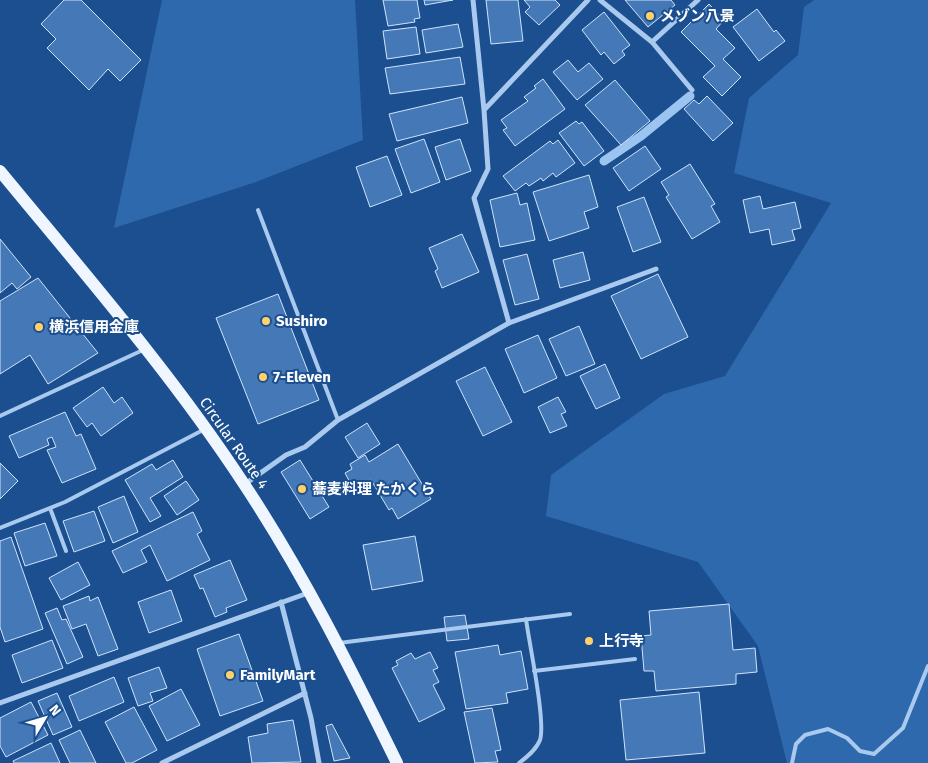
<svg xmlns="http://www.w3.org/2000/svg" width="928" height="763" viewBox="0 0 928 763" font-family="'Fira Sans','Noto Sans JP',sans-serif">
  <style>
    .green { fill: #2e69ad }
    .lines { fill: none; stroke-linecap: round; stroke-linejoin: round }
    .stream { stroke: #9cc4f0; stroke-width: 9 }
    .building { fill: #4478b7; stroke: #cfe3fa }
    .lane { stroke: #a9c9ee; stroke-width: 4 }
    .street { stroke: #a9c9ee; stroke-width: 5 }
    .primary { stroke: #f0f6ff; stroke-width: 12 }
    .poi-dot { fill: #ffd166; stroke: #1b4f8f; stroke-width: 2 }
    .labels { text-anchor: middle; stroke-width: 4; stroke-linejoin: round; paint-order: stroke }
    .poi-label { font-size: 15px; font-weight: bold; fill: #fff; stroke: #1b4f8f; text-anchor: start }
    .street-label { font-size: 15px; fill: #fff; stroke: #1b4f8f }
  </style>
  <rect width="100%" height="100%" fill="#1b4f8f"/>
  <path class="green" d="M162,0H355L363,140L256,182L114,228Z
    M814,0H928V763H787L758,646L698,562L546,516L551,475L664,394L725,376L831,203L734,173L749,98L798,55L804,7Z"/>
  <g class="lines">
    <path class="stream" d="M604,161L641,136L690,96"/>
  </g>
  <path class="building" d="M64,0H81L141,60L120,81L108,69L89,90L47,48L56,39L41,24Z
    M383,0H417L420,18L414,19L415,22L388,26Z
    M424,0H453L425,5Z
    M486,0H518L523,41L491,44Z
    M524,0H555L560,5L539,25L525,12L530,7Z
    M625,0H671L675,5L648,27Z
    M709,4L724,20L716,29L735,48L723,59L741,77L722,96L703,77L715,66L681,32Z
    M757,9L774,32L776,30L785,41L759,61L733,27Z
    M604,12L630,45L622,51L625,55L614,64L604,52L601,55L582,30Z
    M458,24L463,47L426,53L422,30Z
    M416,27L420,54L387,59L383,31Z
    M460,57L465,84L390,94L385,68Z
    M568,60L578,72L589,63L603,79L577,100L553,72Z
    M543,79L565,109L515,146L503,130L507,128L501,120L528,101L524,97L536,88L534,86Z
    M615,80L650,121L621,145L585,105Z
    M707,96L733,123L713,141L684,109L694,100L699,104Z
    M462,97L468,123L397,141L389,114Z
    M576,121L579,124L582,122L604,151L584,166L559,133Z
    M424,139L440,182L411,193L395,149Z
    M460,139L471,171L446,180L435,147Z
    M558,140L575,163L556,177L553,173L543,181L541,178L529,186L526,183L515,191L503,176L550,141L553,144Z
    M645,146L661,169L629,191L613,168Z
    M387,156L402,195L370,207L356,167Z
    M690,164L715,204L711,206L720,222L692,239L666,197L669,195L661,182Z
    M589,175L598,207L584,212L589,228L549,241L533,192Z
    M517,193L520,205L527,203L535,240L500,247L490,200Z
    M760,196L763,209L795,202L801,228L792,230L795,240L772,245L769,229L750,233L743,200Z
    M644,197L661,242L633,252L617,207Z
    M462,234L479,272L442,288L435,271L438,269L429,248Z
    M0,239L31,277L17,289L12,283L0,293Z
    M583,252L590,280L560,288L553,260Z
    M527,254L539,299L515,305L503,260Z
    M658,274L688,337L641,359L611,296Z
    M38,278L98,353L48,384L30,355L0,374V301Z
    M278,294L319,400L258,424L216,318Z
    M579,326L595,364L566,376L549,339Z
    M538,335L557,378L524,393L505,349Z
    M605,364L620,398L596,409L580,376Z
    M485,367L512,422L483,436L456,381Z
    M103,387L114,403L122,397L133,413L101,436L92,423L87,427L73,408Z
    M558,397L566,412L561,414L567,426L550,433L538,407Z
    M65,412L76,436L81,434L96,469L62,483L47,450L56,447L52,437L47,439L49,445L19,458L9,436Z
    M367,423L380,444L358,458L345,437Z
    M398,444L431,499L398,519L392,508L389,510L371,480L354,490L345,473L352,469L350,464L365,455L369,462Z
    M173,460L183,477L150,498L161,516L150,522L125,480L152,464L156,470Z
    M300,460L329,507L310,519L281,472Z
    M0,463L18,481L0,499Z
    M186,481L199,500L177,515L164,496Z
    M124,496L138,532L113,543L98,507Z
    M94,511L105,541L74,552L63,521Z
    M193,512L202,531L197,534L210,560L167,581L150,545L141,550L147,562L123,573L112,551Z
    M45,523L57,556L25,566L14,533Z
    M415,536L423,581L372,590L363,545Z
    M11,537L43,629L5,642L0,627V541Z
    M230,560L247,600L226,608L227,612L215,617L203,588L200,589L194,575Z
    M78,562L90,585L61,600L49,578Z
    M171,590L182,621L149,633L138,602Z
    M89,596L90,601L98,597L118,649L98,656L86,624L72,629L63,606Z
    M729,604L733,650L755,648L757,672L736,674V684L656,691L654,671H644L641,636L651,635L649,611Z
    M57,608L62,620L66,619L83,657L67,664L45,613Z
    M465,615L469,639L447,641L444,617Z
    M239,634L263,701L220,716L197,649Z
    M52,640L63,668L22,683L12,655Z
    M498,645L500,655L521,651L528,689L506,693L508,703L466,709L455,652Z
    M430,652L438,668L433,670L439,682L433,685L445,709L419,722L392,668L398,665L396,661L411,653L415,659Z
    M159,667L167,688L150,693L153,701L138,706L128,678Z
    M114,677L124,702L79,721L69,696Z
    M181,689L200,725L167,741L149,706Z
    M699,692L705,753L626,760L620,700Z
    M57,693L72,727L53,735L38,701Z
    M31,702L48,735L6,757L0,746V718Z
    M134,707L157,750L132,763H126L105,722Z
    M492,708L501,750L495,751L498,762L475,763L464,712Z
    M293,720L301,762L252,763L248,737L268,733L267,724Z
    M332,724L350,758L334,761L326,726Z
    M80,730L96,763H70L59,740Z
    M51,743L60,763H14L13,761Z"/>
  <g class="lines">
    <path class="lane" d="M258,210L338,420
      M0,416L143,350
      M50,508L66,551
      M0,528L65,502L203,430
      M339,643L570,614
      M534,671L635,659
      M519,763C527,757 536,750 540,740C546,721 529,643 526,619
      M792,763L796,744L805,735L828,729L847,738L860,751L874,754L903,728L928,666"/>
    <path class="street" d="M473,0L484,110
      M600,0L652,42L698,0
      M652,42L692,90
      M509,323L656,269
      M245,484L286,455L305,447L338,420L509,323L474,198L488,169L484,110L588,0
      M281,602L311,718L319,763
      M0,703L308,593
      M162,763L305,693"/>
    <path class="primary" d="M0,171C84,273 172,374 244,484C303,573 350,667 397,763"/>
  </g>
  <g class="poi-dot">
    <circle cx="650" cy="16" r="5"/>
    <circle cx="266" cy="321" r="5"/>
    <circle cx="39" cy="327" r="5"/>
    <circle cx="263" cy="377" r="5"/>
    <circle cx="302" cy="489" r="5"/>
    <circle cx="589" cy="641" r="5"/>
    <circle cx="230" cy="675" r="5"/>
  </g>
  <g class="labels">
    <g class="poi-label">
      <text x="660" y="21">メゾン八景</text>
      <text x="276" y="326">Sushiro</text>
      <text x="49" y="332">横浜信用金庫</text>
      <text x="273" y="382">7-Eleven</text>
      <text x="312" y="494">蕎麦料理 たかくら</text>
      <text x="599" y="646">上行寺</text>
      <text x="240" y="680">FamilyMart</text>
    </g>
    <g class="street-label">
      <text transform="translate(234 443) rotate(55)" y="5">Circular Route 4</text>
    </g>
  </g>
  <g transform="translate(45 718) rotate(52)" stroke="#1b4f8f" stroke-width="4" paint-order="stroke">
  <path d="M0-4L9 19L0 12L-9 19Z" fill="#ffffff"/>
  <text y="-8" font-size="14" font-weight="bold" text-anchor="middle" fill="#ffffff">N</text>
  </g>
</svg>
